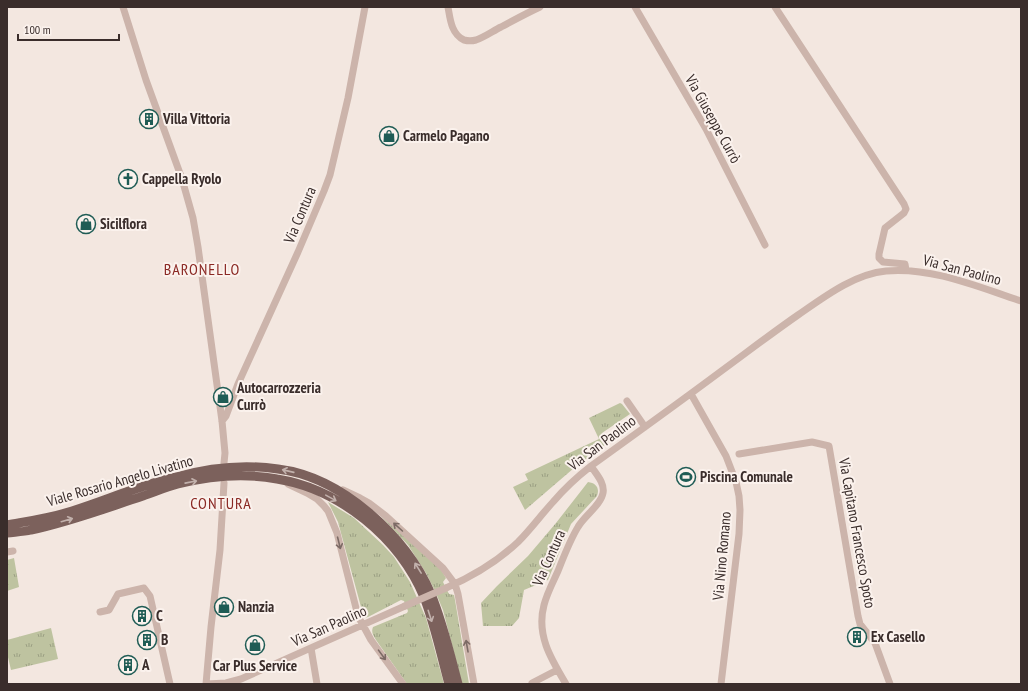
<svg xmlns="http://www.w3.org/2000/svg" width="1028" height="691" viewBox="0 0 1028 691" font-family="'PT Sans Narrow',sans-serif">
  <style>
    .grass { fill: url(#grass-tufts) }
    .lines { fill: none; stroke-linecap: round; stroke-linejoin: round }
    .minor { stroke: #ccb4ab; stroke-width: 7 }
    .major { stroke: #7c615c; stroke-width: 9 }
    .minor-bridge { stroke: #ccb4ab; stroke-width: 7 }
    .oneway { stroke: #c2b1ac }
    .oneway2 { stroke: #7c6a65 }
    .labels { text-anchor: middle; stroke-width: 4; stroke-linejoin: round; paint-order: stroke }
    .poi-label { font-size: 15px; font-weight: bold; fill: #3a2d2b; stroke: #fbf2ed; text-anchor: start }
    .street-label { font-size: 15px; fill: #3a2d2b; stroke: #fbf2ed }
    .neighbourhood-label { font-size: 16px; letter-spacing: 1px; fill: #8a2823; stroke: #fbf2ed }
  </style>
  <defs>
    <pattern id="grass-tufts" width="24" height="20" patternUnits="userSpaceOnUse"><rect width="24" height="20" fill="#bec3a0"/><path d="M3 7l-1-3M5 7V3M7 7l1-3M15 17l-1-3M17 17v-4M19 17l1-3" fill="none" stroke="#9b9f83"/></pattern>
  </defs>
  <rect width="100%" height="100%" fill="#f3e7e0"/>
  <path class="grass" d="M620,403L622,404L630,414L602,433L609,442L574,468L525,510L513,487L528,480L525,474L599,439L589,418Z
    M588,482C596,483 600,488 597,496L571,524L548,580L524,590L519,618L512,626H483L481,603L497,586L528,556L556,523Z
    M328,502L354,518L383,545L394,557L410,582L426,618L444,684H407L376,640C373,635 371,632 373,627L407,613L408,611L404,601L401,600L368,617L364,618L338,522Z
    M378,513L440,568L446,578L443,582L449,594L454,595L455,600L469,684H462L443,610L435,591L426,573L408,545Z
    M14,558L19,587L7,591V560Z
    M51,628L58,659L11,670L7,653V640Z"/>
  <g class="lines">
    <path class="minor" d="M123,7L146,80L182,179L193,218L198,247L222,421L225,453L224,463
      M448,7C450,18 451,34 464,40C468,41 472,41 476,40C485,37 493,31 501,27C514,20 527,13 540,7
      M635,7L706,129L765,245
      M775,7L904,204L906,209L904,213L885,228L879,254V258L883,262L905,264L906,270
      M691,394L726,456L736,482L739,496L740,510L739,534L721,684
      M627,401L645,427
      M222,421L226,416L238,384L298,252L324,191L330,175L348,98L365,7
      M739,454L812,442L829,446L858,616L860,624L875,643L890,684
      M288,484L307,493L317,499L324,506L328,511L337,533L358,616L371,640L403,684
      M343,490L360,498L369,503L386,516L443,568L455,584L458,594L474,684
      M7,552L13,551
      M446,588C471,577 499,560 518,542C531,529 541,515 553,502C564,489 577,477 591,466C634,435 677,404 720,372C746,353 772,333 798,315C824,297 854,274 886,271C933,267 978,287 1021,301
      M100,612L109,610L118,594L144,588L150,596L170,684
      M311,648L317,684
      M532,683L557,670
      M206,684L211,627L220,550L224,483
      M207,684L226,683L241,679L405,606
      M566,684C551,659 536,635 544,605C547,593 553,582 558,571C564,556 570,540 578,527C584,516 601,505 603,493C605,483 596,474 591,466"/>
    <path class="major" d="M7,525C29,521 51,518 72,511C107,500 140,485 176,477C208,468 244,464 278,469C342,477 406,536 431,594C443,623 450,654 458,684
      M7,533C15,532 23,532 31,530C69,522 106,508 143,496C155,492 166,487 178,484C210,476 244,473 277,479C340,489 399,538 424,597C435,625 441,655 449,684"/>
    <path class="minor-bridge" d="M405,606L446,588"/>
  </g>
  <defs><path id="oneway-shaft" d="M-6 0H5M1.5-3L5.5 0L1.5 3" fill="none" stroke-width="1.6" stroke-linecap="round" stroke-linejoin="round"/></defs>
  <g class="oneway">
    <use href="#oneway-shaft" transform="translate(288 471) rotate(-167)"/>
    <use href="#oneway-shaft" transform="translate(191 482) rotate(-11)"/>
    <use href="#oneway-shaft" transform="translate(331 498) rotate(29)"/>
    <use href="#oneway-shaft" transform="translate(67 520) rotate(-16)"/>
    <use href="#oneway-shaft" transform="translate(418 568) rotate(-122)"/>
    <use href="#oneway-shaft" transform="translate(430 616) rotate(72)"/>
  </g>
  <g class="oneway2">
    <use href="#oneway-shaft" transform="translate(398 527) rotate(-138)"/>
    <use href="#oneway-shaft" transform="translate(339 543) rotate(76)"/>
    <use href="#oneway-shaft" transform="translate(467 646) rotate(-100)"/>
    <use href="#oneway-shaft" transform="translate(382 655) rotate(54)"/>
  </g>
  <defs>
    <g id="building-ring" transform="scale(1)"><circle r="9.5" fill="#fbf2ed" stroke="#1f5c55" stroke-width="1.5"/><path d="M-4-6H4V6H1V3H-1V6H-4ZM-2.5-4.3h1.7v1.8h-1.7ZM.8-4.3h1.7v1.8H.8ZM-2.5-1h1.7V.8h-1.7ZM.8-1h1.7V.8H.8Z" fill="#1f5c55"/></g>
    <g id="shop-ring" transform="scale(1)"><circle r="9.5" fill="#fbf2ed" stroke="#1f5c55" stroke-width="1.5"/><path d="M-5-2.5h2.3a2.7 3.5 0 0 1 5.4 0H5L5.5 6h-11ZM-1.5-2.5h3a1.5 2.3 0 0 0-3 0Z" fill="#1f5c55"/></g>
    <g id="church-ring" transform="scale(1)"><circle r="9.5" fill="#fbf2ed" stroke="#1f5c55" stroke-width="1.5"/><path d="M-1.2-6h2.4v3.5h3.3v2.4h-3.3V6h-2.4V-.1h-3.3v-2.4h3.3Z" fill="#1f5c55"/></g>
    <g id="stadium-ring" transform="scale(1)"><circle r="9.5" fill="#fbf2ed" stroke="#1f5c55" stroke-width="1.5"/><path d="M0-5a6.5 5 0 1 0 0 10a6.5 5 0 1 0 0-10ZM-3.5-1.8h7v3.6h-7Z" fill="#1f5c55"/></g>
  </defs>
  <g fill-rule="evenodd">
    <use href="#building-ring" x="149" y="119"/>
    <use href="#shop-ring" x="389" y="136"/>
    <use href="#church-ring" x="128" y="179"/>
    <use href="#shop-ring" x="86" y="224"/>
    <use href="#shop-ring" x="223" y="397"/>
    <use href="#stadium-ring" x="686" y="477"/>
    <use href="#shop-ring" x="224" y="607"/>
    <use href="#building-ring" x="142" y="616"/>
    <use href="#building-ring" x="857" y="637"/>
    <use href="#building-ring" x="147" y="640"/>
    <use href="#shop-ring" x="255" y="645"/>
    <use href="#building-ring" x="128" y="665"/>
  </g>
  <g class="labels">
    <g class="poi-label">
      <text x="163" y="124">Villa Vittoria</text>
      <text x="403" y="141">Carmelo Pagano</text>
      <text x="142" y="184">Cappella Ryolo</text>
      <text x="100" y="229">Sicilflora</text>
      <text x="237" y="393">Autocarrozzeria<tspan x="237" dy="17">Currò</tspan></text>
      <text x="700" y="482">Piscina Comunale</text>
      <text x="238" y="612">Nanzia</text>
      <text x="156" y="621">C</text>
      <text x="871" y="642">Ex Casello</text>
      <text x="161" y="645">B</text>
      <text x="142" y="670">A</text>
      <text x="255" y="671" text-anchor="middle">Car Plus Service</text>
    </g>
    <g class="street-label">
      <text transform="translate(713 119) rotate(61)" y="5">Via Giuseppe Currò</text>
      <text transform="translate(300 215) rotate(-67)" y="5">Via Contura</text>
      <text transform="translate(962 270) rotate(15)" y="5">Via San Paolino</text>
      <text transform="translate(602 443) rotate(-37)" y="5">Via San Paolino</text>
      <text transform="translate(120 481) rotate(-16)" y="5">Viale Rosario Angelo Livatino</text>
      <text transform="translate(857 533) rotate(80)" y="5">Via Capitano Francesco Spoto</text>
      <text transform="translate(722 556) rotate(-85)" y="5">Via Nino Romano</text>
      <text transform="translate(549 558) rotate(-66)" y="5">Via Contura</text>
      <text transform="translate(329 626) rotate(-24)" y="5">Via San Paolino</text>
    </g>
    <g class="neighbourhood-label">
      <text x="202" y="275">BARONELLO</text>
      <text x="221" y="509">CONTURA</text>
    </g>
  </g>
  <rect width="1028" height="691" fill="none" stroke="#3a2d2b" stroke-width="16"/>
  <path d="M18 34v6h101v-6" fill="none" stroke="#3a2d2b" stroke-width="2"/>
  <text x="24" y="34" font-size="12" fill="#3a2d2b" stroke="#fbf2ed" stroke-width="3" paint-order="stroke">100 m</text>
</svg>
